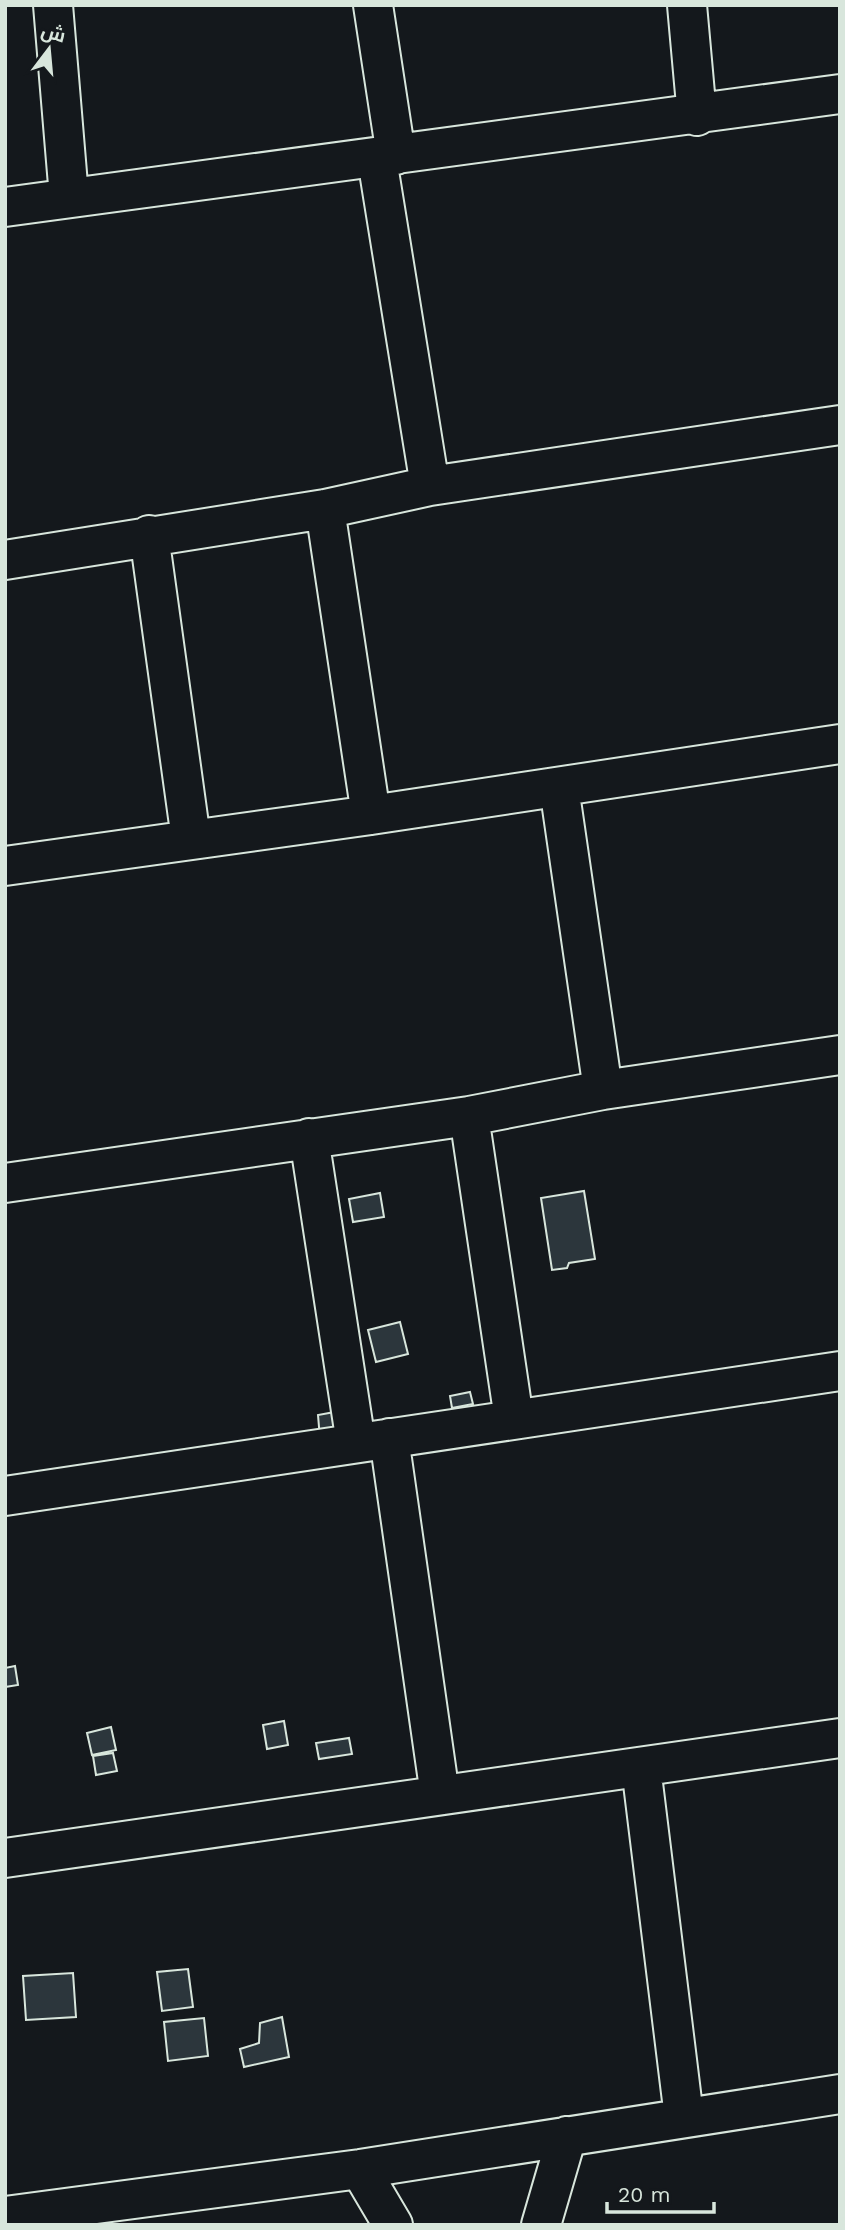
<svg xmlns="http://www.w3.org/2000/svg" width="845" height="2230" viewBox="0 0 845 2230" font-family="'Work Sans',Cairo,sans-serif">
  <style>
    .building { fill: #2c363c; stroke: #d8e6dc; stroke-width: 2 }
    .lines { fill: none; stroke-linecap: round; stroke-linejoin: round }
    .minor-casing { stroke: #d8e6dc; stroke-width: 42 }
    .minor { stroke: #14181c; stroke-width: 38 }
  </style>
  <rect width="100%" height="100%" fill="#14181c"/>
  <path class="building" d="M584,1191L595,1259L569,1263L567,1268L552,1270L541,1198Z
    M380,1193L384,1217L353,1222L349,1199Z
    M400,1322L408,1354L376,1362L368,1330Z
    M470,1392L473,1404L452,1408L450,1396Z
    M340,1411L344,1436L320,1439L318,1415Z
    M15,1666L18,1685L5,1687V1668Z
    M284,1721L288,1745L267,1749L263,1725Z
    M111,1727L116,1750L92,1755L87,1733Z
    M349,1738L352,1754L319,1759L316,1743Z
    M113,1753L117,1771L96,1775L93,1756Z
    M188,1969L193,2007L162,2011L157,1972Z
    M73,1973L76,2017L26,2020L23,1976Z
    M282,2017L289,2057L244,2067L240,2049L259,2043L260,2023Z
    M204,2018L208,2056L168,2061L164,2022Z"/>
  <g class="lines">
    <g class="minor-casing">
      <path id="minor" d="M53,5L69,197
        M373,5L396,155
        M687,5L697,116
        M377,159L430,486
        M5,207L840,94
        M325,509L371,815
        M149,535L191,839
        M5,560L325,509L430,486L840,425
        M559,787L603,1090
        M5,866L371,815L840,744
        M469,1116L514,1419
        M309,1138L356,1443
        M5,1183L469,1116L603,1090L840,1055
        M389,1438L440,1795
        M5,1496L840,1371
        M641,1767L684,2117
        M5,1858L840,1738
        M360,2169L393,2225
        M5,2216L360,2169L840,2094
        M541,2225L567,2136"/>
    </g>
    <use href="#minor" class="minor"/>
  </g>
  <rect width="845" height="2230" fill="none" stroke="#d8e6dc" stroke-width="14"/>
  <g transform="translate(49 49) rotate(16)" stroke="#14181c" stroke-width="5" paint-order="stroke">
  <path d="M0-5L12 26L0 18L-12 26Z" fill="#d8e6dc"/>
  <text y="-10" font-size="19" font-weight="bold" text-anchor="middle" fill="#d8e6dc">ش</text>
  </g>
  <path d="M607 2202v10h107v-10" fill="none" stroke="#d8e6dc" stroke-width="3.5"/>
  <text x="618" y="2202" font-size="21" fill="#d8e6dc" stroke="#14181c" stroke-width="5" paint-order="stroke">20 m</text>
</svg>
